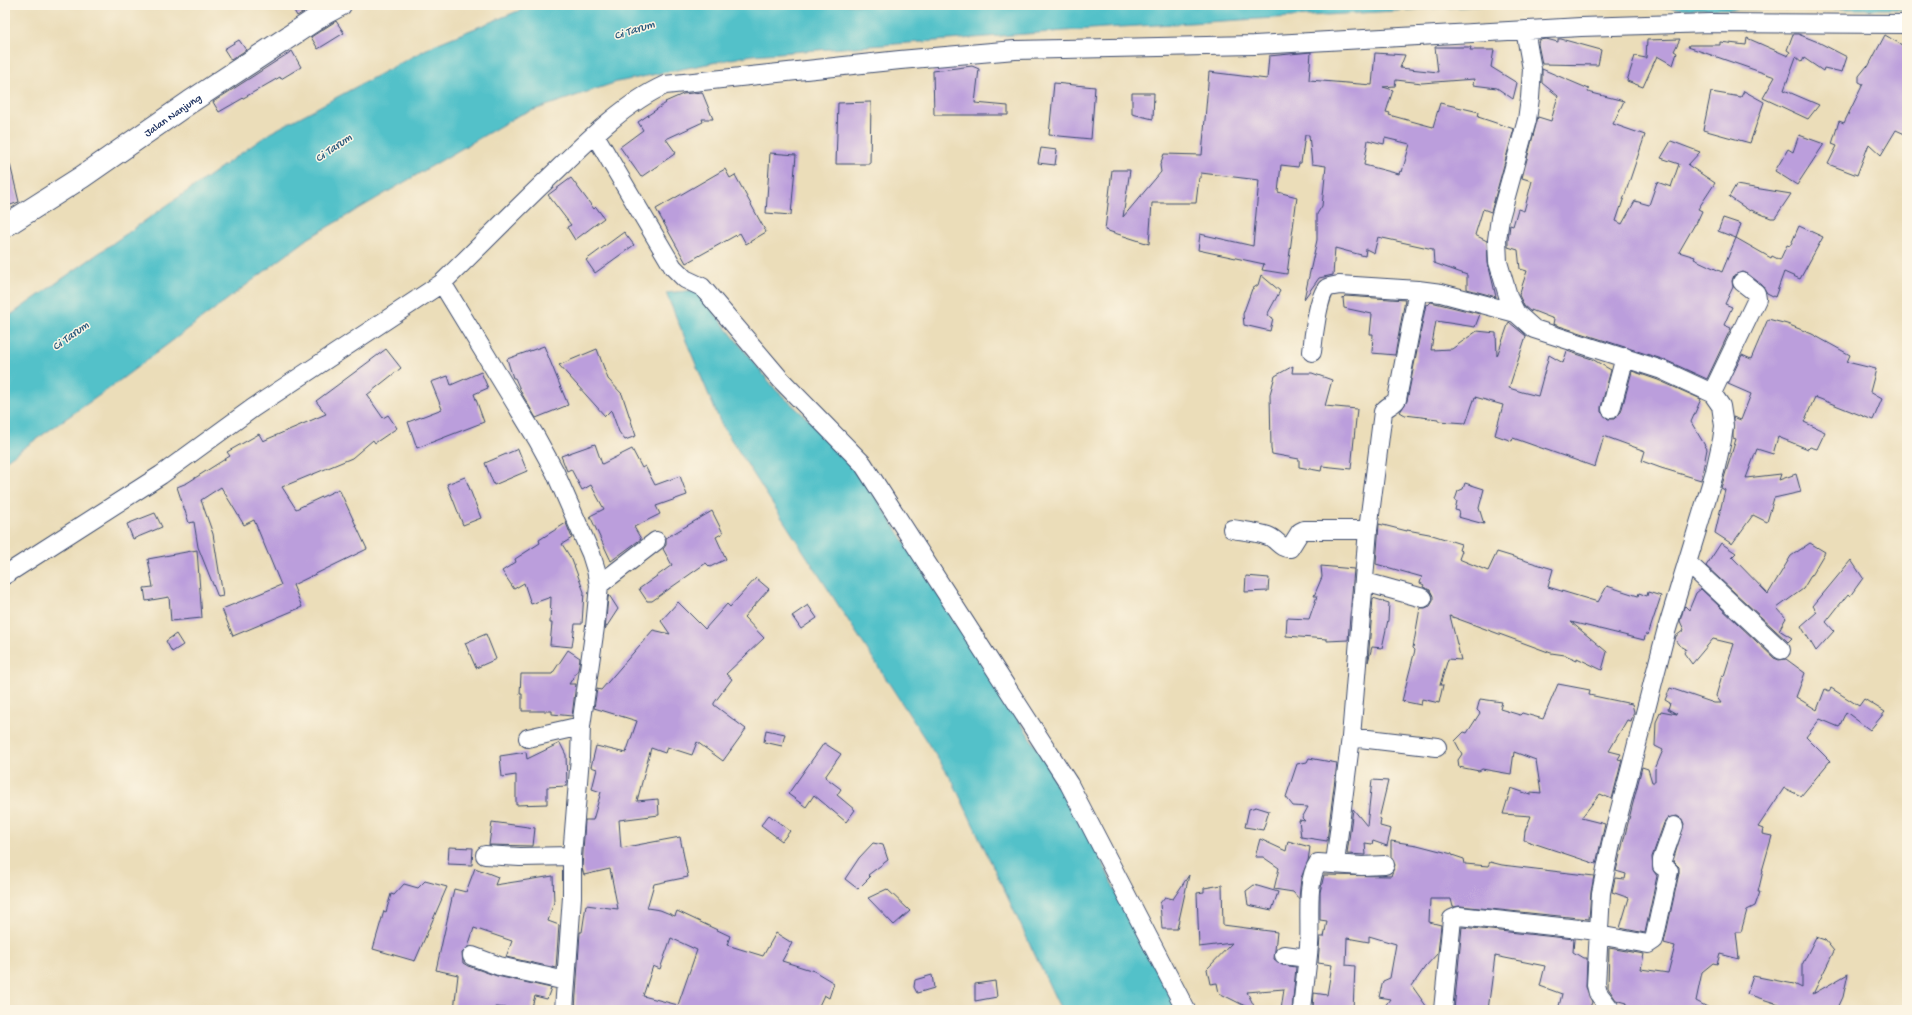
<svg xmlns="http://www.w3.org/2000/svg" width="1912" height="1015" viewBox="0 0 1912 1015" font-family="'Gochi Hand',sans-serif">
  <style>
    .water { fill: #53c1c9; stroke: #377894 }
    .building { fill: #bb9edc; fill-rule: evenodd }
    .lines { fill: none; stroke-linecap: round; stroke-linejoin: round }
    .minor-casing { stroke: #3a496c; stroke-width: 20 }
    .major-casing { stroke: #3a496c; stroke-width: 24 }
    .minor { stroke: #fff; stroke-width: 18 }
    .major { stroke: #fff; stroke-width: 22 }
    .labels { text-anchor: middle; stroke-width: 3; stroke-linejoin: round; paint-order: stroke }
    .street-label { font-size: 11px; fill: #1b2f5e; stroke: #fcf5e5 }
    .water-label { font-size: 12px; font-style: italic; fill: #2c5b7e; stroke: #fcf5e5 }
  </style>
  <rect width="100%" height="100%" fill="#fcf5e5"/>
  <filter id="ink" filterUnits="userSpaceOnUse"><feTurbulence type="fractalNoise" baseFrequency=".025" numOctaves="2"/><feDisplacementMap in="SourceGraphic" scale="8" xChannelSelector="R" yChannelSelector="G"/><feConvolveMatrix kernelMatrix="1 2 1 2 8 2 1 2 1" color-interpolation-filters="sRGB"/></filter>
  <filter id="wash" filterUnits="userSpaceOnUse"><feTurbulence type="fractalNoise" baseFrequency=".012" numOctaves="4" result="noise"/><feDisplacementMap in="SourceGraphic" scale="16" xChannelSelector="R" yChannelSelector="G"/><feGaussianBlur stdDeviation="0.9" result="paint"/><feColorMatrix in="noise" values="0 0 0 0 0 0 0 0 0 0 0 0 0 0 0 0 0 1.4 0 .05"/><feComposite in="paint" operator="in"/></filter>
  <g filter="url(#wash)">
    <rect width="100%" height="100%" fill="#ebddb9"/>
    <path class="water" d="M533,5H1496L1104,28L752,55L617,82L519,115L309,238L107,390L5,461V319L270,133L436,44Z
      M1612,5H1907V9H1684Z
      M696,290L776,390L831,440L872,491L1087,826L1121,904L1179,1010H1061L953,782L721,424L666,293Z"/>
    <g id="blocks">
      <path class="building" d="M291,5H307L309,9L297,16Z
        M336,21L344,33L318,49L311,37Z
        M1793,34H1798L1818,42L1847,57L1842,72L1824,68L1823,71L1804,58L1802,62L1796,57L1784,90L1819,105L1808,119L1763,98L1775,77L1688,47L1689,45H1720V42L1746,45L1747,38L1788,56L1790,52L1787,50Z
        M1885,35L1907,48V135L1896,130L1881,155L1869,144L1857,175L1828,164L1837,146L1832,144L1839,121L1844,123L1863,84L1859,82V76L1867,66L1868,67Z
        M1546,39L1558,42V39H1561L1601,50L1598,65L1542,64L1538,44L1539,40Z
        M1680,39L1674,51L1677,53L1673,65L1657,56L1643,87L1627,81L1635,56L1646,58L1647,40Z
        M239,40L246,50L231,60L224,49Z
        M1435,47H1471L1470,50H1494L1491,67L1517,83L1513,99L1497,88L1473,85L1474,79L1422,83L1396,80L1395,86L1383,87L1393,90L1386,112L1390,113L1389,115L1433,127L1440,103L1479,112L1478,117L1514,129L1491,212L1483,209L1475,235L1487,241L1488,263L1496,297L1467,289V275L1434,263L1433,249L1378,237L1374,253L1366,249L1365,256L1335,248L1333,275L1319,278L1304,299L1317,240V214L1322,206L1326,166L1312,164L1309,135H1305L1301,163H1299L1298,167L1281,165L1278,192L1297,197L1287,274L1262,270L1264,264L1198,250L1200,234L1253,246L1259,180L1201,173V178H1199L1196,203H1152L1149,244L1105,230L1112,170H1130L1123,217L1161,172L1160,165L1164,154L1202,155L1209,72L1267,79L1269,56L1311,52L1309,80L1372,85L1375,53L1405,55L1400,68L1438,72ZM1385,138L1410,144L1402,172L1400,171L1399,174L1364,165L1368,140L1384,144Z
        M292,51L301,67L281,79L280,77L219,112L213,102Z
        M972,66L979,69L975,103L1008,106V115H934L933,71Z
        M1542,69L1589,89L1588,92L1624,101L1613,124L1645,135L1616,221L1622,224L1635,201L1649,205L1657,182L1671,187L1679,164L1661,158L1671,141L1700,152L1688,165L1715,183L1698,209L1702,211L1696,224H1695L1679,252L1695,257L1694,259L1722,272L1736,238L1771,258L1772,256L1780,260L1787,245L1790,246L1792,242L1799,226L1823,237L1800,279L1784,272L1775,297L1767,293L1762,285L1748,274L1743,272L1734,275L1732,281L1733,287L1725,304L1732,307L1724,325L1731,328L1707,379L1665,360L1553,324L1554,319L1531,310V312L1524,306L1519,295L1527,271L1520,269L1518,250L1508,247V240L1510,225L1513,226L1518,209L1524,211L1532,181L1522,178L1538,117L1551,121L1558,96L1542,83Z
        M1054,83L1095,87L1091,139L1049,135Z
        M1744,91L1764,102L1750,143L1703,130L1711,92L1741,97Z
        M702,92L713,119H702L703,122L666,139L676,153L641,177L620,147L643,130L638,122L666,103L665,102L683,94Z
        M1132,93H1154L1153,119L1132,114Z
        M871,102L870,164H836L838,103Z
        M1799,135L1824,144L1797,185L1775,171L1788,149L1793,152Z
        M1041,148L1057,150L1055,165L1038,163Z
        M770,153L796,155L791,215L766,213Z
        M10,164L19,202L5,207V165Z
        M725,169L730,178L735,175L766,232L746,244L740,233L686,263L656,209Z
        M571,178L594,209L596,207L604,218L575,240L567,227L571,225L548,195Z
        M1736,185L1791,194L1775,218H1771L1751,210L1750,211L1729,197Z
        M1723,218L1741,224L1736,238L1718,231Z
        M624,232L634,245L595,273L586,260Z
        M1261,275L1280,291L1267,315L1273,318L1270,331L1244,325L1243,314L1252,289L1258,285Z
        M1345,296L1405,300L1395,355L1372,353L1373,334H1370L1372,314L1344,308L1343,298Z
        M1431,302L1480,314L1475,327L1436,321L1431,350L1452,349L1477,331L1496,333L1497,356L1509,322L1526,336L1509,388L1522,392L1538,396L1549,355L1563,363L1567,351L1592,359L1611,370L1601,407V412L1608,419H1614L1621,412L1632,371L1658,380L1701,399L1691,422L1707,449L1701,480L1661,468L1642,461L1645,451L1604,436L1595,467L1513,438L1512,441L1495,435L1503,405L1475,397L1466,423L1438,421V419L1405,415L1400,412L1407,401L1426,304L1428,305Z
        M1768,319L1787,324L1812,334L1850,355L1847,362L1876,369L1870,392L1882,399L1873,420L1815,397L1804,422L1825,432L1817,449L1810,447L1808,449L1778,437L1773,454L1757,449L1746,478L1781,474L1779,480L1796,474L1801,492L1774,498L1767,522L1753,515L1732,544L1715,533L1725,490L1721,488L1736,439L1733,438V417L1741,420L1751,394L1728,384L1742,355L1751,359Z
        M544,346L568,405L536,418L522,394L515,378H513L507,359Z
        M386,349L401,368L367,395L383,418L388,415L397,428L375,443L373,440L352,458L282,487L296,509L339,489L367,549L293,585L302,607L233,636L222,609L281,585L254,520L244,525L221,487L201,500L213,534L223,596L218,597L198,547L194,522L189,523L177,487L187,483L230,456L227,452L259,434L263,441L326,414L316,401Z
        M597,349L608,379L622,394L636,436L625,440L619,432L611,410L605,416L559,365Z
        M1293,366L1292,373H1312L1332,380L1325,406L1357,409L1351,469L1322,466L1321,471L1299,467V459L1272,454L1271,449L1270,394L1275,376Z
        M481,372L488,388L474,394L484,422L417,448L408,422L442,409L431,382L448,376L451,385Z
        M595,444L602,464L632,449L642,468L645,466L655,485L680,476L687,495L656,506L660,514L634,527L641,539L611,561L590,516L604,509L591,485L582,490L571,469L567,471L561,456Z
        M518,449L527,471L494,485L485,463Z
        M465,477L481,518L463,525L447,484Z
        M1465,483L1484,489L1479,508L1484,524L1458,517L1459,511L1455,510L1457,501L1455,500L1458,491L1463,489Z
        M712,511L723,533L716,537L726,559L710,567L706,563L652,601H647L639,589L672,565L663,549L666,545V538Z
        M155,513L162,527L133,539L127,524Z
        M566,523L572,538L562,544L572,560L584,592L582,624H575L572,647L550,645L552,623H550L551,597L531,604L524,583L514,589L502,571L516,562L515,559L540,543L539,540Z
        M1379,524L1407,531V530L1429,534L1461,544L1459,550L1462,551L1459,559L1488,571L1497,552L1553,569L1548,587L1598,602L1607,586L1638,596L1639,593L1647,596L1648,592L1661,596L1648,635L1646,634L1644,640L1571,622L1607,652L1602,670L1577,658V660L1565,655L1551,653L1450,616L1461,660L1448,659L1440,685H1443L1439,703L1422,699L1421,705L1402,701L1415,650L1413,648L1420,608H1425L1430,606L1433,601V596L1430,590L1423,587L1424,585L1420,583L1422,577L1376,564Z
        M1721,543L1736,553L1732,557L1768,594L1791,556L1810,543L1825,552L1803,589L1777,608L1786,618L1779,630L1792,638L1788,642L1706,566Z
        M197,550L202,618L171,621L169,597L146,601L144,588L153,587L148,559Z
        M1851,560L1863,578L1850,596L1848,594L1826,622L1834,631L1816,651L1801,626L1817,612L1813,606Z
        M1321,566L1354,569L1348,640L1327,641V639L1286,636L1287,618L1309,619L1317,596H1314L1322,577Z
        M1246,576L1269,578L1268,591L1245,592Z
        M756,578L769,589L744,617L764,638L726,674L732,679L714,703V705L746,729L723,761L697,742L692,755L667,747L665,753L651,748L637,801L658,799L659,815L619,820L621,848L680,837L688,877L654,884L647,908L660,910L675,916L677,911L730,936L727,945L763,956L776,933L792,943L782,961L814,971L834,983L829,998L824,995L817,1010H575L580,932H582L586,905L618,909L610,869L584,875L582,868L585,820H593L601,792L592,789L597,769L591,767L596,746L626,753L637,721L594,708L597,689L601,690L653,630L670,634L661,621L678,602L705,629L727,604L730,607ZM671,938L697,950L678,1005L643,996L653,966L660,969Z
        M1701,589L1774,658L1779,660L1786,659L1805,673L1796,697L1817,710L1825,689L1829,691L1831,688L1859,706L1864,699L1885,712L1870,730L1846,712L1839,727L1820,719L1806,737L1830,761L1801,796L1784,788L1758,827L1763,829L1762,834L1772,836L1762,871H1763L1758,892H1760L1755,906L1747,910L1741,932H1736L1739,959L1720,954L1717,964L1713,963L1702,972L1696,1001L1713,1010H1625L1627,1003L1616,1000L1608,988L1609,948L1644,954L1641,969L1668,973L1675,946L1664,943L1679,873V867L1673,861L1684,824L1682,819L1677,816L1668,818L1664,823L1652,857L1653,870L1657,876L1645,933L1620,928L1629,898L1612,892L1615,878L1625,879L1626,874L1616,871L1642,767L1648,769L1652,782H1655V769L1663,750L1655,746L1656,722L1661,711L1677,714L1668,709L1670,703L1665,700L1670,688L1714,703H1721L1716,696L1722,675L1724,676L1734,644L1713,639L1692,664L1684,653L1686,649L1679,645L1675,640L1676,636L1684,630L1680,621L1684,607L1685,606L1689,610L1696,593Z
        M609,595L618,609L605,629L608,598Z
        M1373,598L1389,603L1388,620L1382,648L1372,647L1368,662Z
        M808,605L817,618L801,629L792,616Z
        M176,634L183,645L172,652L166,641Z
        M486,634L496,659L476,668L465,643Z
        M568,650L580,658L578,670L569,684H576L572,716L552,714V711H522V694H520L521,674H552Z
        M1558,684L1590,690L1589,695L1632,704L1634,712L1631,721L1627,720L1609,751L1621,754L1618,759L1622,760L1612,799L1600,794L1581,818L1605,824L1596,864L1524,840L1525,831L1531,816L1503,814L1511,788L1531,795V792L1541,793L1536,760L1514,752L1511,774L1482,769L1479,771L1459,767L1458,760L1462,754L1455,741L1464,732L1467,733L1480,713L1477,710L1480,699L1502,702L1500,709L1520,715L1522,713L1543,719Z
        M766,730L785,734L782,746L764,742Z
        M560,743L566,755L567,786L547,787V804L516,805V775L502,777L500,756L526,752L527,759Z
        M824,743L841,754L825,777L841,789L837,795L855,810L846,822L814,795L806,807L788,794Z
        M1309,758L1337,763L1327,841L1301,837L1299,820L1305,821L1302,818L1308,807L1293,806L1286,797L1297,764L1307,762Z
        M1372,780L1388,781L1379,819H1381L1380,826L1391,829L1387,846L1373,841L1372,844L1365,843L1366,855L1347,854L1353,809L1367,826Z
        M1256,807L1269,811L1263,830L1245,827L1249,809Z
        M769,815L790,831L782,841L761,825Z
        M492,822L535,828L533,846L489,845Z
        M1260,839L1286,851L1288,841L1310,847L1308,861L1301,878L1299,899L1293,892L1274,889L1279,868L1263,857H1255Z
        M1391,841L1417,845L1452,854V855L1464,859L1465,864L1488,866L1490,862L1502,865L1594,876L1591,892L1589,919L1460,906L1453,907L1451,899H1430L1429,922L1441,925L1438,953L1425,967L1412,986L1429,1010H1382L1390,999L1379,997L1383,981L1390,978L1396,944L1369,936V942L1347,938L1346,965L1355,966L1353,1010H1313L1314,993L1327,995L1332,965L1318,963L1320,937H1324L1327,921L1320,920V892L1324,875L1391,876L1395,865L1391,857Z
        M873,843L883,845L888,860L868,875L870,877L858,889L845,879L859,858Z
        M449,847L473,848L472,865L448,864Z
        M475,868L498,877L495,885L553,876L554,902L548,921L559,925L556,968L506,957L512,941L474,928L468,947L462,953L463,963L468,966L497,976L551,988L547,999L535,996L531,1010L495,1007V1010H454L458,975L436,970L454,889L466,892Z
        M1189,875L1177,929H1162L1160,903L1165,897L1173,899Z
        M425,881L447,887L415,961L373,949L384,911L386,912L391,894L394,895L404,884L418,888Z
        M1222,885L1223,925L1277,932L1274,959L1282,965L1296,967L1292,1010H1281L1284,989L1247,992L1256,1010H1253L1219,993L1217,983L1210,984L1207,969L1232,943L1199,947L1197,893L1204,892V888Z
        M1254,885L1278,892L1272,910L1248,905L1246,891Z
        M887,889L910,911L894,925L868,898Z
        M1462,927L1574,939L1573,952L1583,958H1587L1586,987L1592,1002L1589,1010H1558L1562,994L1540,986L1545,966L1495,956L1488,1010H1454Z
        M1816,937L1825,940L1834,951L1813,994L1848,974L1843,997L1837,1010H1779L1781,1005L1747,994L1753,976L1794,984L1802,988V965Z
        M932,975L934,988L917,993L914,987L915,980Z
        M995,981L997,997L975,1001V984Z"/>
    </g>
  </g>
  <g filter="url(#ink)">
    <use href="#blocks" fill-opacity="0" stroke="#3a496c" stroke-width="1"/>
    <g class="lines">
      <g class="minor-casing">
        <path id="minor" d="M1525,30L1532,69L1530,98L1527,120L1500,218L1497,240L1498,262L1509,299L1516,313L1534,329L1662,370L1712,393L1721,406L1724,426L1722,440L1715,471L1666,632L1611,844L1601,893L1596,985L1598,993L1611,1010
          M595,135L673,267L685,279L702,287L781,380L863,464L1069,784L1186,1010
          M442,283C480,246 517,208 555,172C587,141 625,103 665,85L900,60L1015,50L1254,45L1581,27L1711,23L1907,24
          M1312,352C1313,340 1318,295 1327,288C1330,286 1335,286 1339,285L1418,290
          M1712,393L1757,299L1756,293L1742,282
          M1611,409L1625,357
          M1232,529C1244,531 1257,532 1268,536C1277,539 1280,549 1290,548L1300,532L1304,530H1368
          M1688,563L1781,650
          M5,575L161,475L253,408L442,283L537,439L555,472L591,554L596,570L599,585L595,627L581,726L580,757L572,856V897L564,1010
          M1365,582L1423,598
          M599,585L656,541
          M1351,737L1437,747
          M528,738L581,726
          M485,855L520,857L572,856
          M1335,863L1351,737L1368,530L1383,412C1386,406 1394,405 1397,399L1418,290L1441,293L1516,313
          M1598,935L1648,944L1654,940L1669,871L1662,866V860L1674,826
          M1284,955L1307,958
          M472,956L499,966L566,981
          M1302,1010C1304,988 1307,967 1309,945C1311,922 1305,882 1318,863L1362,866L1385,865
          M1443,1010L1452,919L1459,916L1598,931"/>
      </g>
      <g class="major-casing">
        <g id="major">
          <path id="s1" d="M5,226L82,177L190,102L325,13L340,5"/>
        </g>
      </g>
      <use href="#minor" class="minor"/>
      <use href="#major" class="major"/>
    </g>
  </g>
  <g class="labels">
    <g class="street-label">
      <text dy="4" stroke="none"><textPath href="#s1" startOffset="201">Jalan Nanjung</textPath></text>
    </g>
    <g class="water-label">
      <text transform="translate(634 29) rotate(-18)" y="4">Ci Tarum</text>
      <text transform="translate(333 147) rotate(-35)" y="4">Ci Tarum</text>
      <text transform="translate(70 335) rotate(-36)" y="4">Ci Tarum</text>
    </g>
  </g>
  <rect width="1912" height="1015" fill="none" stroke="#fcf5e5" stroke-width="20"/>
</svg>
